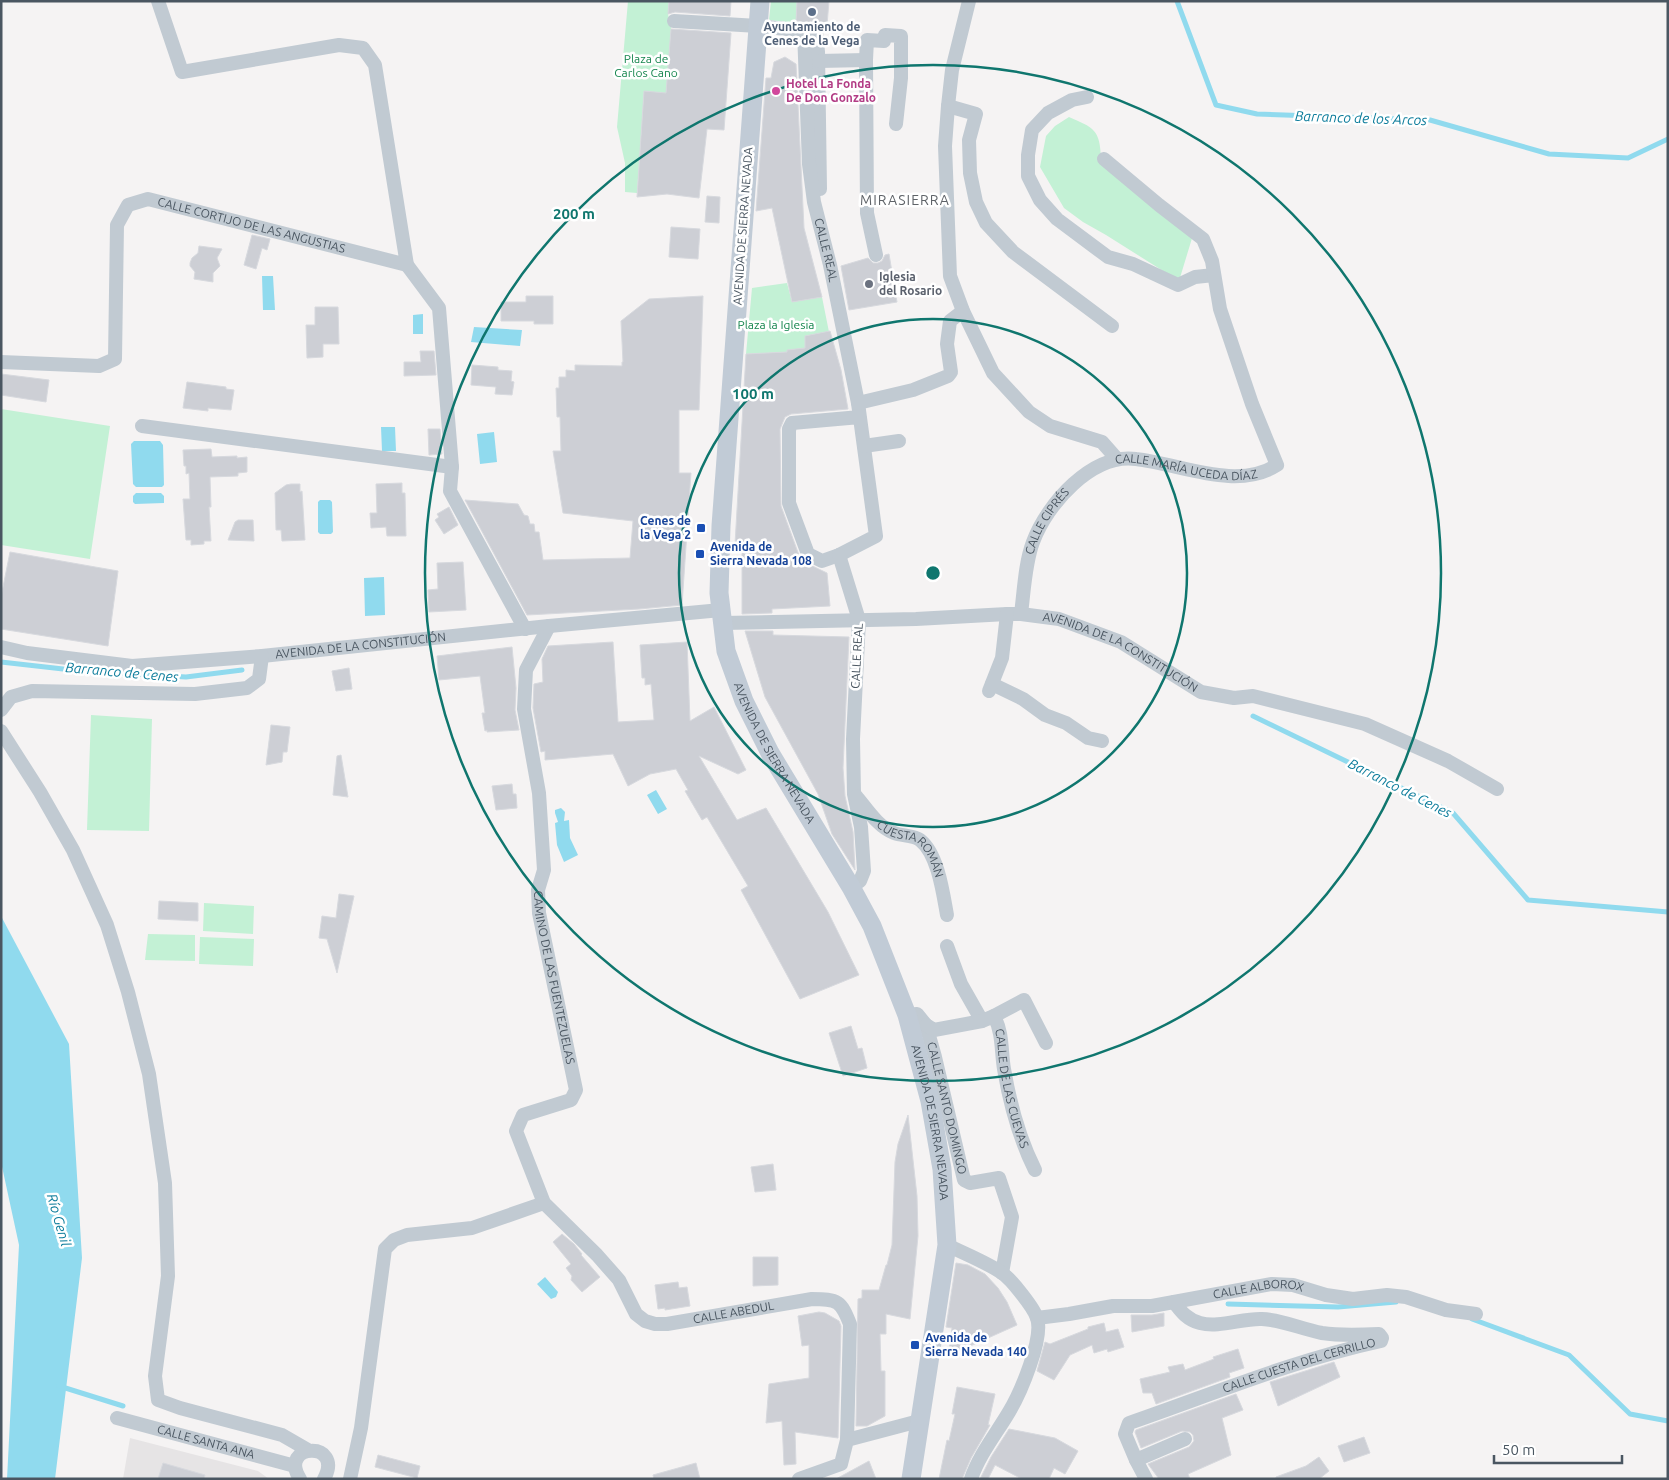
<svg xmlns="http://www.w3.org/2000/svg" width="1669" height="1480" viewBox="0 0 1669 1480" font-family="Ubuntu,sans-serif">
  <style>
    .education { fill: #e6e4e5 }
    .green { fill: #c3f1d5 }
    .water { fill: #90daee }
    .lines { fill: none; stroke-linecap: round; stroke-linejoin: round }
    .stream { stroke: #90daee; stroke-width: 5 }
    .building { fill: #cdcfd5; stroke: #d7d9de }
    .street { stroke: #c1cad2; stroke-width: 14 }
    .secondary { stroke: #c1cbd6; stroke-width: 19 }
    .ring { fill: none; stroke: #0f766e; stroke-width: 2.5 }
    .service-dot { fill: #5c6f8a; stroke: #fff; stroke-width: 2 }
    .hotel-dot { fill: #d1479c; stroke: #fff; stroke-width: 2 }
    .worship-dot { fill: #6b7280; stroke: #fff; stroke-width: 2 }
    .transit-dot { fill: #1a4fb4; stroke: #fff; stroke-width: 2 }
    .labels { text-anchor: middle; stroke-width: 5; stroke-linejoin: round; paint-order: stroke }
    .service-label { font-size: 12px; font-weight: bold; fill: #4e5e75; stroke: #fff }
    .park-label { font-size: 12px; fill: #17864f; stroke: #fff }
    .hotel-label { font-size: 12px; font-weight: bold; fill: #b23c85; stroke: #fff; text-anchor: start }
    .street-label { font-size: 12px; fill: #4a5661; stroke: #fff }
    .worship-label { font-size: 12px; font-weight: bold; fill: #5b616d; stroke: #fff; text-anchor: start }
    .transit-label { font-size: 12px; font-weight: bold; fill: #164399; stroke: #fff; text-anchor: start }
    .water-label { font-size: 14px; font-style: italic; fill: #0c7c9b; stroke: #fff }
    .neighbourhood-label { font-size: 14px; letter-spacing: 1px; fill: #5f6368; stroke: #fff }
    .centre { fill: #0f766e; stroke: #fff; stroke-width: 2.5 }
    .ring-label { font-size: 15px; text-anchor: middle; font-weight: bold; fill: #0f766e; stroke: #fff; stroke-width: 5; stroke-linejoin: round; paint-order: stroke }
  </style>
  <rect width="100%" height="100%" fill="#f5f3f3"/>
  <path class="education" d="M130,1438L258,1471L269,1479H123Z"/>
  <path class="green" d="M628,1H669L668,14L671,28L666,94L644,91L637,193L625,192V163L617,127Z
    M771,1H797L796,23L769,20Z
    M1069,117C1094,128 1100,129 1101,159L1193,235L1179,281L1106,235L1083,222L1064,208L1040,167L1046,136L1055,126Z
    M787,283L792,302L822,297L829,332L805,336V348L787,350V352L746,354L752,288Z
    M1,409L110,426L90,559L1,545Z
    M91,715L152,719L149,831L87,830Z
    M204,903L254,906L253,934L203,931Z
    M148,934L195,935V961L145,960Z
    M200,937L254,939L253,966L199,964Z"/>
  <path class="water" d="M262,276H273L275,310H263Z
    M423,314V334H413V315Z
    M474,327L522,330L520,346L471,342Z
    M381,427H395L396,451H382Z
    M494,432L497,462L480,464L477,434Z
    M134,441H160L163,445L164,485L162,487H136L133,484L131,444Z
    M136,493H161L164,496V503L135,504L133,502V496Z
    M320,500H330L332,502L333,532L331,534H320L318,532V502Z
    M384,577L385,615L365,616L364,578Z
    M656,790L667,809L658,814L647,795Z
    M561,808L565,812L564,821L569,820L570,838L578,855L564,862L557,845L555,823L558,822L555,813V810Z
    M1,916L69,1044L82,1258L55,1479H7L19,1245L1,1162Z
    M545,1277L558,1292L556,1297L551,1299L537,1284Z"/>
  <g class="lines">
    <path class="stream" d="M1177,1L1216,105L1257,114L1430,120L1549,154L1628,158L1668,139
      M1,662L72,670L186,677L242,670
      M1253,716L1453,813L1528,900L1668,912
      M1228,1304L1338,1307L1396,1302
      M1472,1319L1569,1355L1630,1414L1668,1421
      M59,1386L123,1406"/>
  </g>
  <path class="building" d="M669,1H731L730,16L675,12L668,14Z
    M797,1H829L827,25L796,21Z
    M671,29L731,33L724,130L707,129L699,198L667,194L637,197L644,91L666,93Z
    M785,57L796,64L804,228L822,297L792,302L772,208L756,211L766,78H771L774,62Z
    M707,196L720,197L719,223L705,222Z
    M671,227L700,229L698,259L669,257Z
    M252,235L270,239L267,250L262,248L256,269L244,265Z
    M199,246L222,249L217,258L220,266L213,273V282L194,279L195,272L190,266V263L192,258L198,253Z
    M889,254L897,302L849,310L841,266L868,258L873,263H878L882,261L885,255Z
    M526,296H553V324H534V321H501V302H526Z
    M703,296L699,410H679V473H691L682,605L639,609L527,615L465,500L518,504L524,515L528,516L530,524H534L535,532H539L543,560L630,558L633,521L563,513L553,451H561L560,417H557L556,388H559V377H566V370L575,371V365L622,366V362H623L621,321L649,299Z
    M315,307H338L339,344H323V357L307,358L306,325H315Z
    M830,331L841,370L848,409L791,414L785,417L780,429L781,506L800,558L804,562L827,573L830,606L772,609V613L742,614V548L735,544L746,354L787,352V350L805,348V336Z
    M420,351H434L436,375L404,376V362H421Z
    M472,365L498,367V370L512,371L511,381L514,382L512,395L495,394L496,387L471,385Z
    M1,374L49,380L46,402L1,395Z
    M187,382L226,387V389L234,390L231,410L208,408V411L183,408Z
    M428,429H440L442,454L429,455Z
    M211,449L212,457L237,456V458L247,457V472L238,473V476L210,477L211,507H209L211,541H204V544L191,545V540H186L183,499H190L189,473L186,474V466H184L183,450Z
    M402,483V493H405L406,536H387L386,527L371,528L370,513H377L376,484Z
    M291,484H300V492L302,491L305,540L282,541L281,530H276L275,493L286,485Z
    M449,507L458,525L444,534L435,520L439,517L437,514Z
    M238,520H253L254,541L228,540L235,522Z
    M10,552L118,571L108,646L1,629V597Z
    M463,562L466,610L429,612L428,590L438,589L437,563Z
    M745,631H773V635L849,637L843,768L845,796L853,832L855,870L832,834L818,794L765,697Z
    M613,642L618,722L654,720L651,684L645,685V678H642L640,645L687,642L690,721L714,707L746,770L738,774L699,756L737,820L766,808L828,912L859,975L800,999L741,890L748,886L707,817L702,820L685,791L688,790L676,769L650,774L628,786L613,754L545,760V751L541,752L533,708L534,684L543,682L542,659L548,646Z
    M512,647L516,688L515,710L519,730L487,732V730L485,731L482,713H485L480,676L439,680L437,656Z
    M349,668L352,689L336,691L332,671Z
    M271,725L290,727L287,752H283L282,762L266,765Z
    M341,755L348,797L333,795L337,756Z
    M512,784L513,794H516L517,808L496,810L492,786Z
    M339,894L354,896L337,973L327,939L319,938L322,916L336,918Z
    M159,901L198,903V921L158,919Z
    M851,1026L858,1049L862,1048L867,1068L843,1076L829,1033Z
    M908,1115L917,1196L918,1236L910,1319L886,1314V1334H880L881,1371H885V1416L867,1426H856L858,1299L862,1298V1290H879L886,1265H887L892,1245L895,1162L898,1144Z
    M773,1164L776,1190L755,1192L751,1167Z
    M562,1234L574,1244L582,1254L581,1255L600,1277L582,1292L571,1280L572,1276L566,1268L571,1264L553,1242Z
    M753,1257H778V1285L753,1286Z
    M956,1263L968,1265L985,1274L998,1288L1007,1302L1017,1325L948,1356L952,1328L946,1327Z
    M678,1282L679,1288L687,1287L690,1306L665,1310V1308L658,1309L655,1285Z
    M819,1312L825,1313L839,1321L841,1326L838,1438L795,1432L796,1464L784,1465L782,1421L766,1423L769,1384L809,1378V1345L802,1346L798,1316Z
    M1164,1313V1326L1132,1332L1131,1315H1152Z
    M1104,1323L1106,1332L1118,1329L1124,1347L1108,1352L1107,1349L1094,1353L1092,1345L1070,1355L1054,1380L1037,1371L1045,1342L1050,1344L1088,1329V1327Z
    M1238,1349L1244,1368L1229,1373L1230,1377L1156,1404L1152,1393H1143L1140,1379L1170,1372L1168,1367L1183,1364L1185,1370L1214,1359L1213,1357Z
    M1334,1362L1340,1377L1278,1406L1270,1382Z
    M957,1387L995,1394L988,1425H990L971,1458L962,1479H939L947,1440L949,1441L955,1414H952Z
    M1236,1394L1243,1410L1222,1418L1231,1455L1188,1474L1190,1479H1159L1148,1464L1189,1447L1194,1441L1193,1435L1190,1432L1182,1431L1141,1448L1135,1432L1136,1430Z
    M1009,1429L1055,1438L1078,1451L1065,1474L1054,1468L1049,1479H1022L995,1465L988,1479H980L991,1457Z
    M1364,1437L1370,1453L1344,1462L1338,1446Z
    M378,1455L420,1466L417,1478L375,1467Z
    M1319,1457L1329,1471L1319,1479H1276V1477L1306,1466Z
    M869,1461L876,1479H836Z
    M163,1463L205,1475L204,1479H158Z
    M696,1463L700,1479H654L653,1475Z"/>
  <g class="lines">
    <g class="street">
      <path d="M969,1L952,70L948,106L945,146L950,276L963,311L993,373L1029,412L1050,426L1102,442L1117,459"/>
      <path d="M674,21L758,26L816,32L818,52L820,189"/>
      <path id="s1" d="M804,31L809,164L814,202L830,265L858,403L876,536L839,555L822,561L808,554L789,503V429L792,423L860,417"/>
      <path d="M819,61L866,60"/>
      <path d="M1087,97L1072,100L1048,113L1032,130L1028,155V176L1040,200L1057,219L1108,257L1133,264L1178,285L1195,277L1214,275"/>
      <path d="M948,106L976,114L969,140L970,173L976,202L986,223L1013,252L1112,326"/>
      <path d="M876,255L867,213L866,60L867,40L884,41L885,35L901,36V78L896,124"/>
      <path d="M407,265L439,308L452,467L450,491L525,629"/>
      <path id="s2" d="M1,362L99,366L115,359L117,225L128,205L148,199L407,265L375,65L363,48L339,45L182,72L158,1"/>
      <path d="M858,403L913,390L948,376L951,372L947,344L950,321L963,311"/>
      <path d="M142,426L452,467"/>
      <path d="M864,446L899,441"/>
      <path d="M839,555L859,620L853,739L854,794L861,827L864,871L860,881L851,887"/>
      <path id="s3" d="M1021,614C1024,591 1025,563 1033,542C1047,504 1092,453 1136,459C1180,464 1237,491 1277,465L1252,404L1220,309L1212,261L1203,239L1159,205L1104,159"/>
      <path id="s4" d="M723,623L916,619L1007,614H1021L1059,619L1121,642L1201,692L1234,698L1253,696L1365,724L1448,761L1497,789"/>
      <path id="s5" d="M549,626L526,670L524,709L539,793L544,870L538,890L539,913L576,1090L571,1100L523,1115L516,1131L544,1203L597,1255L619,1280L636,1314L645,1321L655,1324H667L812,1299C838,1299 841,1301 850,1324L847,1440"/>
      <path id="s6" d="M1,647L27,653L132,666L262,656L549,626L721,610"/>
      <path d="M992,684L1023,699L1045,715L1066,723L1088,738L1102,741"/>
      <path d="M989,691L1002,658L1007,614"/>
      <path d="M1,710L11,697L32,691L195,694L247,688L259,679L262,656"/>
      <path d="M1,731L40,792L73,850L107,925L128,992L149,1074L165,1183L168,1276L155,1376L158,1400L180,1408L282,1435L308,1450"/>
      <path id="s7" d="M856,796C867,809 878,827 894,833C902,836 914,835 920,840C938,854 943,893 947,915"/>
      <path d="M947,946L961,984L982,1021"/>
      <path id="s8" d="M907,1015L917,1014L926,1025L935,1057L964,1180L970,1183L999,1178L1012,1217L1002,1273"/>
      <path d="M994,1016L1024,1000L1046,1043"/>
      <path id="s9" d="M926,1025L934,1030L982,1021L994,1016C1003,1033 1001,1051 1004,1069C1010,1104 1019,1138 1035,1170"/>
      <path d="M947,1245C963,1253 988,1263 1002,1273C1011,1279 1034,1308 1037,1318C1044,1338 1020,1394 1009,1412C996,1434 979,1455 971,1479"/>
      <path id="s10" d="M1037,1318L1069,1314L1113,1306H1152L1272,1284L1293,1285L1326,1295L1353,1299L1387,1295L1406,1297L1446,1310L1476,1314"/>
      <path id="s11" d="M117,1418L295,1466"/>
      <path d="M1136,1460L1185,1439"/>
      <path d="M300,1479C277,1443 345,1440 324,1479"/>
      <path d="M350,1479L361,1428L385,1249L394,1240L407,1235L472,1228L544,1203"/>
      <path d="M799,1479L841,1464L847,1440L919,1421"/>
      <path id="s12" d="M1146,1479L1136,1460L1125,1434L1129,1423C1213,1394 1294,1360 1381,1341L1382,1338L1379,1334C1360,1335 1341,1336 1322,1333C1301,1329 1283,1320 1262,1319C1243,1318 1219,1328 1200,1323C1188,1320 1181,1312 1174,1302"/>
    </g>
    <path class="secondary" id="s13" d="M760,1L721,526L719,593L726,651L744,701L770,753L851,887L872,926L907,1015L930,1101L942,1169L947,1245L911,1479"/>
  </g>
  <g class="ring">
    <circle cx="933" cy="573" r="254"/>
    <circle cx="933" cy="573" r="508"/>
  </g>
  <circle class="service-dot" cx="812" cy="12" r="5"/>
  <circle class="hotel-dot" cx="776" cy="91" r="5"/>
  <circle class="worship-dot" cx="869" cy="284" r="5"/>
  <g class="transit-dot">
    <rect x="696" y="523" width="10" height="10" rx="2.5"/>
    <rect x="695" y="549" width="10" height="10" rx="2.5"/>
    <rect x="910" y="1340" width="10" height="10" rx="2.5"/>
  </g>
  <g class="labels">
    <g class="service-label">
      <text x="812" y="31">Ayuntamiento de<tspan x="812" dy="14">Cenes de la Vega</tspan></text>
    </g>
    <g class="park-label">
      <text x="646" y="63">Plaza de<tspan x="646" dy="14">Carlos Cano</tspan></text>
      <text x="776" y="329">Plaza la Iglesia</text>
    </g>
    <g class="hotel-label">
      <text x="786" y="88">Hotel La Fonda<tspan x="786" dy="14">De Don Gonzalo</tspan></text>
    </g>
    <g class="street-label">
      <text dy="4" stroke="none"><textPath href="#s2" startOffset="400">CALLE CORTIJO DE LAS ANGUSTIAS</textPath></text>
      <text transform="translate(743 226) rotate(-86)" y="4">AVENIDA DE SIERRA NEVADA</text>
      <text dy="4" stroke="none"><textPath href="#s1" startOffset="221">CALLE REAL</textPath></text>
      <text dy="4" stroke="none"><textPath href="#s3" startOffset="265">CALLE MARÍA UCEDA DÍAZ</textPath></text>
      <text dy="4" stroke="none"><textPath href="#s3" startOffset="98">CALLE CIPRÉS</textPath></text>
      <text dy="4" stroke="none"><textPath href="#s6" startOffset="362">AVENIDA DE LA CONSTITUCIÓN</textPath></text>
      <text dy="4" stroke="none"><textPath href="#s4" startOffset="406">AVENIDA DE LA CONSTITUCIÓN</textPath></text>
      <text transform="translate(857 656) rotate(-87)" y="4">CALLE REAL</text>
      <text dy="4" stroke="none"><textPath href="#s13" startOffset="765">AVENIDA DE SIERRA NEVADA</textPath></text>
      <text dy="4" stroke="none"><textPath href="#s7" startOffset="79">CUESTA ROMÁN</textPath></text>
      <text dy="4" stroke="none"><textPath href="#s5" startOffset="361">CAMINO DE LAS FUENTEZUELAS</textPath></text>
      <text dy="4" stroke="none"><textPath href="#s9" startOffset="146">CALLE DE LAS CUEVAS</textPath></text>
      <text dy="4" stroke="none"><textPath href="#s8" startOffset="110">CALLE SANTO DOMINGO</textPath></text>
      <text dy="4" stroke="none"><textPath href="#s13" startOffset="1170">AVENIDA DE SIERRA NEVADA</textPath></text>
      <text dy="4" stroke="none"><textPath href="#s10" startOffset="224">CALLE ALBOROX</textPath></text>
      <text dy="4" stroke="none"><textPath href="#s5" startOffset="879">CALLE ABEDUL</textPath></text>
      <text dy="4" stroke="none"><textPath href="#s12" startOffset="241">CALLE CUESTA DEL CERRILLO</textPath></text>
      <text dy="4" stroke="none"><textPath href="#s11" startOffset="92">CALLE SANTA ANA</textPath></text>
    </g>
    <g class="worship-label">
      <text x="879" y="281">Iglesia<tspan x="879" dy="14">del Rosario</tspan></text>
    </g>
    <g class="transit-label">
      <text x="691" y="525" text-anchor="end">Cenes de<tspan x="691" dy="14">la Vega 2</tspan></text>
      <text x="710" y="551">Avenida de<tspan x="710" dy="14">Sierra Nevada 108</tspan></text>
      <text x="925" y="1342">Avenida de<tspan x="925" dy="14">Sierra Nevada 140</tspan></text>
    </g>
    <g class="water-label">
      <text transform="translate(1361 118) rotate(2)" y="5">Barranco de los Arcos</text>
      <text transform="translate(122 672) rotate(5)" y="5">Barranco de Cenes</text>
      <text transform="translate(1400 788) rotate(27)" y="5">Barranco de Cenes</text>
      <text transform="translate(59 1220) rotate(74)" y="5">Río Genil</text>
    </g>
    <g class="neighbourhood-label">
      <text x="905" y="205">MIRASIERRA</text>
    </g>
  </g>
  <circle cx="933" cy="573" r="8" class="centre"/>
  <g class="ring-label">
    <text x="574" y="219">200 m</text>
    <text x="753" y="399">100 m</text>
  </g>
  <rect width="1669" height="1480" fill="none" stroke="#4a5661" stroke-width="5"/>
  <path d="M1494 1455v8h128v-8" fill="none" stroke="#4a5661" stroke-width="2.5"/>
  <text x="1502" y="1455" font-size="15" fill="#4a5661" stroke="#ffffff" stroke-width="4" paint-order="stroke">50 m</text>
</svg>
